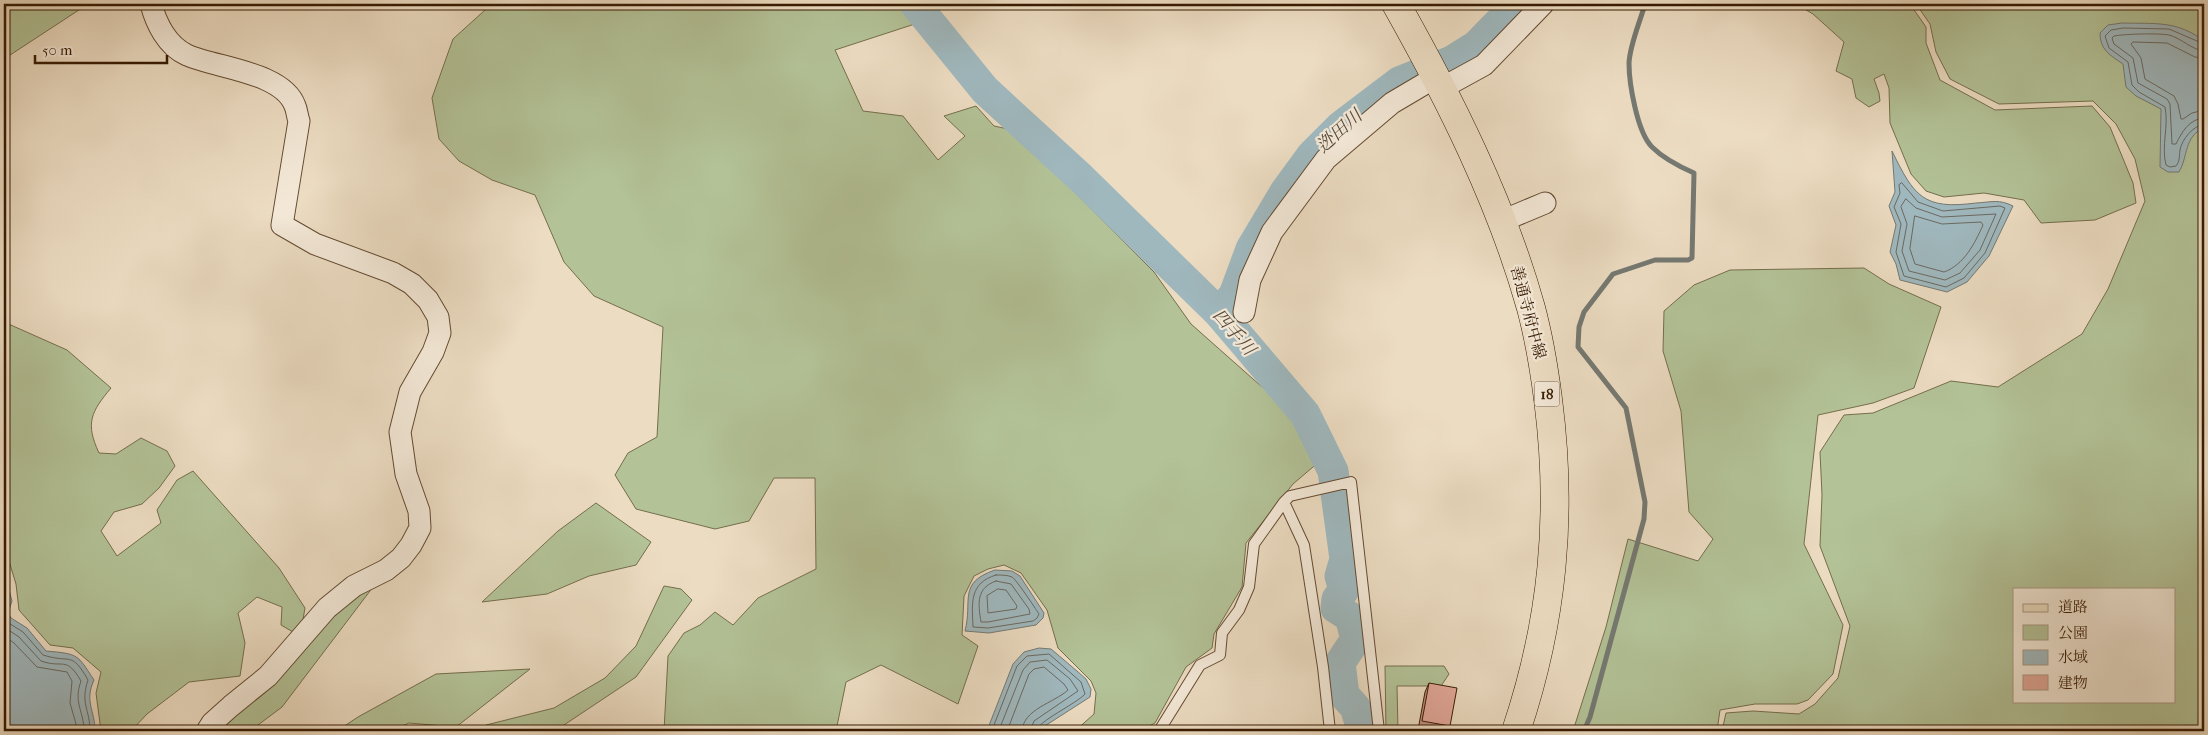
<svg xmlns="http://www.w3.org/2000/svg" width="2208" height="735" viewBox="0 0 2208 735" font-family="'IM FELL French Canon','Noto Serif JP',serif">
  <style>
    .green { fill: #b3c297; stroke: #756e4c; fill-rule: evenodd }
    .water { fill: #9fb8be; stroke: #757972 }
    .lines { fill: none; stroke-linecap: round; stroke-linejoin: round }
    .shore { stroke: #6b6960; stroke-width: 1 }
    .stream { stroke: #757972; stroke-width: 5 }
    .river { stroke: #9fb8be; stroke-width: 31 }
    .service-casing { stroke: #644a31; stroke-width: 12 }
    .minor-casing { stroke: #644a31; stroke-width: 23 }
    .primary-casing { stroke: #371a01; stroke-width: 29 }
    .service { stroke: #f3e8d7; stroke-width: 10 }
    .minor { stroke: #f3e8d7; stroke-width: 21 }
    .primary { stroke: #ecdcc2; stroke-width: 28 }
    .wall { fill: #c29084; stroke: #371a01 }
    .building { fill: #e2a799; stroke: #371a01 }
    .labels { text-anchor: middle; stroke-width: 4.5; stroke-linejoin: round; paint-order: stroke }
    .shield { fill: #f3e8d7; stroke: #6f5841; stroke-width: 1 }
    .shield-label { font-size: 15px; font-weight: bold; fill: #371a01 }
    .street-label { font-size: 16px; fill: #371a01; stroke: #f3e8d7 }
    .water-label { font-size: 18px; font-style: italic; fill: #56493a; stroke: #f3e8d7 }
  </style>
  <rect width="100%" height="100%" fill="#ecdcc2"/>
  <filter id="stains"><feTurbulence type="fractalNoise" baseFrequency=".004" numOctaves="4"/><feColorMatrix values="0 0 0 0 .2 0 0 0 0 .09 0 0 0 0 .02 0 0 0 .5 -.17"/></filter>
  <radialGradient id="worn" r=".72"><stop offset=".6" stop-color="#630" stop-opacity="0"/><stop offset="1" stop-color="#630" stop-opacity=".3"/></radialGradient>
  <path class="green" d="M4,4H88L4,59Z
    M497,4H903L924,21L835,50L863,111L903,116L938,160L965,136L944,116L976,106L994,126L1013,130L1154,272L1191,324L1297,418L1320,461L1293,484L1246,543L1242,587L1214,634L1212,648L1186,667L1155,723L1139,731H1075L1094,714L1096,693L1091,681L1058,648L1047,610L1021,573L1004,565L988,569L974,576L964,596L962,635L978,646L958,704L881,665L846,682L836,731H664L668,656L684,633L700,625L715,612L733,625L758,598L816,569L815,478H774L749,521L715,529L636,509L615,475L628,453L657,437L663,327L594,296L564,262L535,195L492,180L459,161L439,139L432,98L453,39L485,10Z
    M1796,4H1910L1926,27V43L1940,80L1995,110L2092,106L2110,127L2133,183L2136,203L2095,220L2041,223L2024,200L1984,193L1944,197L1926,191L1911,174L1890,123L1889,88L1884,74L1874,79L1879,93L1880,101L1869,107L1856,98L1852,79L1836,71L1844,42L1813,14Z
    M1916,4H2204V731H1722L1726,713L1753,711L1799,714L1815,704L1838,678L1850,626L1820,546L1822,495L1820,452L1844,415L1873,413L1951,381L1998,387L2082,334L2108,289L2145,201L2135,159L2116,124L2093,101L1999,104L1950,79L1936,52L1930,24ZM2014,589H2174V701H2014Z
    M1864,268L1889,284L1941,307L1914,388L1873,403L1818,415L1804,544L1843,625L1833,674L1808,700L1797,704H1755L1720,710L1717,731H1573L1606,627L1628,539L1698,561L1713,539L1689,512L1681,411L1663,351L1664,311L1694,285L1730,270Z
    M4,322L67,350L111,388C91,412 85,423 99,453L116,454L141,438L167,451L175,466L159,488L142,504L114,512L101,531L117,556L161,523L157,510L177,480L193,471L279,568L305,608L302,625L293,632L281,625L282,607L257,597L238,613L245,643L240,676L189,682L147,714L131,731H101L96,693L101,672L73,648L50,645L19,610L16,584L4,545Z
    M596,503L651,542L636,565L589,576L547,594L482,602L558,531Z
    M664,586L681,589L692,600L636,677L555,731H480L486,725L554,708L605,678L636,646Z
    M373,587L282,707L250,731H216L345,603Z
    M1385,666H1444L1449,674L1441,686H1397L1398,731H1386Z
    M530,669L456,727L409,723L391,731H337L358,717L436,674Z"/>
  <path class="water" d="M2122,23C2154,24 2177,20 2204,41V128C2184,136 2188,157 2179,172H2168L2160,167L2161,109L2136,96L2126,87L2123,64C2110,55 2100,50 2100,33L2108,25Z
    M1892,151C1914,196 1923,210 1976,203C1992,202 1999,199 2013,206L1989,256L1967,282L1947,292L1900,280L1896,264L1890,252L1896,225L1889,206L1895,192Z
    M995,570L1012,571L1020,576L1044,613L1043,618L1036,625L989,633L965,631C973,601 957,583 995,570Z
    M4,572L12,601L8,613L11,618L27,628L46,651C79,654 77,654 94,680C84,702 95,710 95,731H4Z
    M1039,648L1051,649L1077,671L1086,679L1091,689L1090,697L1037,731H992L988,728L1013,664L1024,652Z"/>
  <g class="lines">
    <path class="shore" d="M2204,44L2169,29L2123,28L2111,30L2105,36L2109,48L2128,62L2132,85L2139,92L2165,107C2169,126 2161,146 2166,165L2170,167L2176,166C2180,161 2179,157 2180,150C2182,139 2193,126 2204,124
      M2204,51C2192,50 2181,38 2169,35C2159,33 2124,34 2114,36L2112,38L2114,44L2133,58L2138,83L2167,99L2170,104L2172,144H2176C2182,132 2189,119 2204,118
      M2204,58L2195,57L2167,43L2133,42L2131,44L2141,58L2145,79L2174,96L2178,104L2181,119H2183L2192,113L2204,110
      M1902,183L1918,202L1943,211L2000,206L2005,208L1985,253L1964,278L1946,287L1904,276L1896,252L1901,224L1894,207L1900,193L1899,185Z
      M1906,199L1916,208L1942,217L1996,214L1980,250L1960,273L1945,280L1909,271L1902,251L1907,224L1901,207Z
      M1915,216L1942,224L1981,222L1983,225C1975,243 1964,265 1944,272L1915,264L1910,249Z
      M996,575C1001,575 1008,575 1012,577C1016,579 1035,608 1039,614L1037,618L1033,621L988,628L973,627C972,603 969,583 996,575Z
      M996,581L1011,584L1029,609L1030,614L988,622H981C978,603 976,588 996,581Z
      M998,589L1006,590L1017,606L1016,609L988,613L987,596Z
      M4,615L7,622L23,632L43,655C71,664 71,650 88,680C80,704 90,709 90,731
      M4,627L19,637L41,661C63,669 66,655 81,681C73,703 84,711 84,731
      M4,636L14,643L37,667L67,672L72,681L70,703L76,724V731
      M995,731L994,725L1017,666L1027,656L1049,654L1081,682L1085,694C1076,704 1038,721 1036,731
      M1001,731V725L1023,670L1030,662L1047,660L1070,679L1078,691L1034,721L1030,731
      M1009,731V726L1029,674L1034,669L1044,667L1064,684L1068,690C1054,703 1023,709 1022,731"/>
    <path class="stream" d="M1584,731L1590,717L1644,519L1645,502L1626,408L1578,347L1579,327L1584,312L1613,274L1655,260H1688L1692,258L1694,173C1678,166 1664,159 1652,147C1637,132 1629,83 1629,63C1630,44 1640,22 1645,4"/>
    <path class="river" d="M915,4L985,90L1081,178L1219,313L1305,414L1333,471L1345,559L1340,576L1344,590L1337,599L1336,608L1350,617L1356,639L1340,663L1344,695L1355,707L1362,729L1358,731
      M1219,313L1234,295L1251,249L1285,192L1312,155L1341,126L1399,82L1452,61L1476,46L1517,4"/>
    <g class="service-casing">
      <path id="service" d="M1159,731L1200,665L1220,655L1222,633L1239,610L1249,587L1254,544L1284,502
        M1330,731L1323,667L1304,545L1284,502L1290,496L1351,482L1379,731"/>
    </g>
    <g class="minor-casing">
      <path id="minor" d="M151,4C156,23 167,46 187,55C216,68 283,72 295,106C297,110 297,116 299,121L282,225L315,244L393,273L412,284L428,300L438,317L440,333L433,352L410,392L400,432L406,474L419,511L420,528L411,545L401,558L386,570L354,586L327,608L268,676L231,706L212,723L207,731
        M1442,88L1484,65L1543,4
        M1502,221L1545,203
        M1244,312L1250,280L1272,232L1326,159L1392,103L1436,77"/>
    </g>
    <g class="primary-casing">
      <path id="primary" d="M1396,4C1450,100 1501,201 1531,308C1539,338 1544,368 1548,399C1563,514 1553,621 1516,731"/>
    </g>
    <use href="#service" class="service"/>
    <use href="#minor" class="minor"/>
    <use href="#primary" class="primary"/>
  </g>
  <path class="wall" d="M1429,683L1450,726L1448,731H1424L1418,730L1425,692Z"/>
  <path class="building" d="M1429,683L1457,688L1450,726L1422,721Z"/>
  <g class="labels">
    <rect class="shield" x="1534.5" y="381.5" width="25" height="25" rx="4"/>
    <g class="shield-label">
      <text x="1547" y="399">18</text>
    </g>
    <g class="street-label">
      <text transform="translate(1529 312) rotate(75)" y="6">善通寺府中線</text>
    </g>
    <g class="water-label">
      <text transform="translate(1339 131) rotate(-42)" y="6">迯田川</text>
      <text transform="translate(1234 332) rotate(49)" y="6">四手川</text>
    </g>
  </g>
  <rect width="2208" height="735" fill="none" stroke="#ecdcc2" stroke-width="20"/>
  <rect x="5" y="5" width="2198" height="725" fill="none" stroke="#371a01" stroke-width="2.5"/>
  <rect x="10" y="10" width="2188" height="715" fill="none" stroke="#371a01"/>
  <rect x="2013" y="588" width="162" height="115" fill="#f3e8d7" stroke="#a89681"/>
  <rect x="2023" y="604" width="25" height="8" fill="#ecdcc2" stroke="#a89681"/>
  <text x="2058" y="612" font-size="15" fill="#371a01">道路</text>
  <rect x="2023" y="625" width="25" height="15" fill="#b3c297" stroke="#a89681"/>
  <text x="2058" y="638" font-size="15" fill="#371a01">公園</text>
  <rect x="2023" y="650" width="25" height="15" fill="#9fb8be" stroke="#a89681"/>
  <text x="2058" y="662" font-size="15" fill="#371a01">水域</text>
  <rect x="2023" y="675" width="25" height="15" fill="#e2a799" stroke="#a89681"/>
  <text x="2058" y="688" font-size="15" fill="#371a01">建物</text>
  <path d="M35 55v8h132v-8" fill="none" stroke="#371a01" stroke-width="2.5"/>
  <text x="42" y="55" font-size="15" fill="#371a01" stroke="#f3e8d7" stroke-width="4" paint-order="stroke">50 m</text>
  <rect width="100%" height="100%" filter="url(#stains)"/>
  <rect width="100%" height="100%" fill="url(#worn)"/>
</svg>
